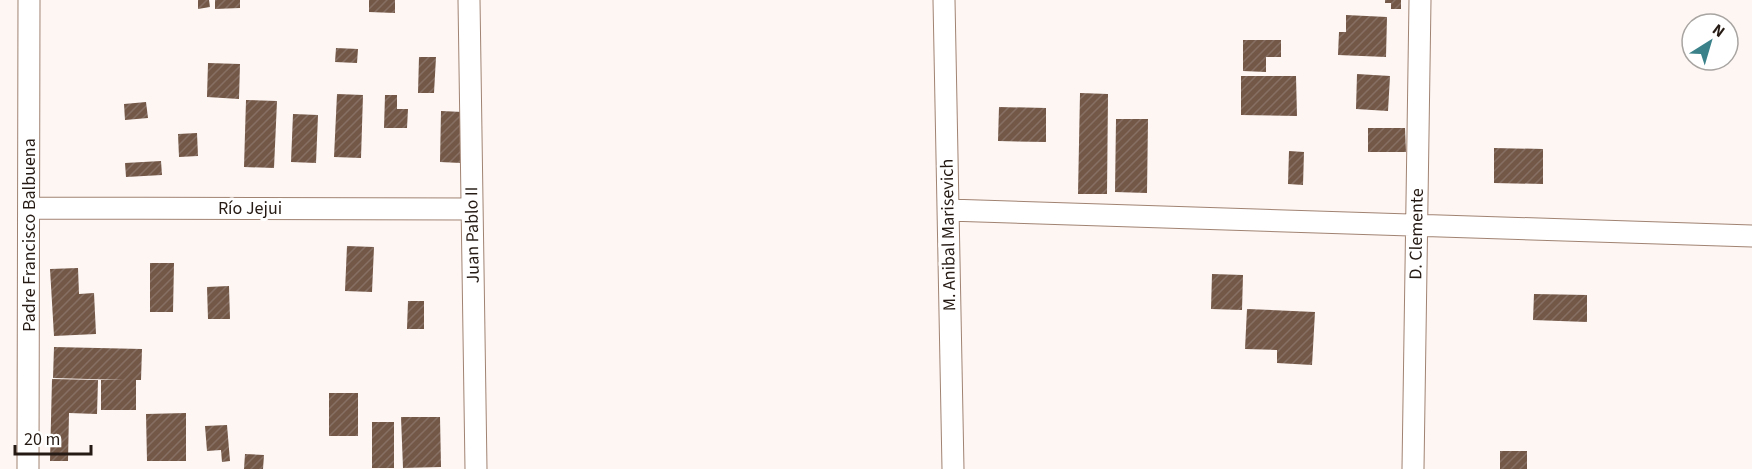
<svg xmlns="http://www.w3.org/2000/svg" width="1752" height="469" viewBox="0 0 1752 469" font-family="'Source Sans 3',sans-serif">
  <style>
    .building { fill: url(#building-hatch) }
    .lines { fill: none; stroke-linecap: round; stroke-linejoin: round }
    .street-casing { stroke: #a18372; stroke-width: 23 }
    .street { stroke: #fff; stroke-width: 21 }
    .labels { text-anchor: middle; stroke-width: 6; stroke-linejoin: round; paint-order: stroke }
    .street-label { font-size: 18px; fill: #261b14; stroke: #fff }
  </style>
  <defs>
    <pattern id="building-hatch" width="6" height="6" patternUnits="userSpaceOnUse" patternTransform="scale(1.5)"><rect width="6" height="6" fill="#735747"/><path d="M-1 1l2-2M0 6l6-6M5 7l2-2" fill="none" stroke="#867063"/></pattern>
  </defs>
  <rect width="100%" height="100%" fill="#fdf6f3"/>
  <path class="building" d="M198,0H209L210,7L198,9Z
    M215,0H240V8L215,9Z
    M369,0H395V13L369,12Z
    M1385,0H1401V9H1391V3H1385Z
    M1346,15L1387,17L1386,57L1338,55L1339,32H1346Z
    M1243,40H1281V57H1266V72L1243,71Z
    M336,48L358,49L357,63L335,62Z
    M419,57H436L434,93H418Z
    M208,63L240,64L239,99L207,97Z
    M1357,74L1390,76L1388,111L1356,109Z
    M1241,76H1296L1297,116L1241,115Z
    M1080,93L1108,94L1107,194H1078Z
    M337,94L363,95L361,158L334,157Z
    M385,95H397V109H408L407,128H384Z
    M246,100L277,101L274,168L244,167Z
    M146,102L148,118L125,120L124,104Z
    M999,107L1046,108V142L998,141Z
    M441,111L463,112L461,163L440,162Z
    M293,114L318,115L316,163L291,162Z
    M1116,119H1148L1147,193L1115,192Z
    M1368,128H1405L1406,152H1368Z
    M197,133L198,156L179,157L178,134Z
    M1494,148L1543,149V184L1494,183Z
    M1289,151L1304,152L1303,185L1288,184Z
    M161,161L162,175L126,177L125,163Z
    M347,246L374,247L372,292L345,291Z
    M150,263H174L173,312H150Z
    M78,268L79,294L94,293L96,334L54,336L50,269Z
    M1212,274L1243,275L1242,310L1211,309Z
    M229,286L230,319H208L207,287Z
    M1534,294L1587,295V322L1533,320Z
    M408,301H424V329H407Z
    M1247,309L1315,312L1312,365L1277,363V350L1245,349Z
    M54,347L142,349L141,380H136V410H101V380H124L53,378Z
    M52,379L98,380L97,414L69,413L68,461H50Z
    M329,393H358V436H329Z
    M186,413V461H147L146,414Z
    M401,417H440L441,467L403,468Z
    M372,422H394V468H372Z
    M227,425L230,461L222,462L221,450L207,451L205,426Z
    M1500,451H1527V469H1500Z
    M245,454L264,455L263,469H244Z"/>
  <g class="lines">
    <g class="street-casing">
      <path id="street" d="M469,0L476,469
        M944,0L953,469
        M29,208L472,209
        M948,210L1752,236
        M28,469L29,0
        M1413,469L1420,0"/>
    </g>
    <use href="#street" class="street"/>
  </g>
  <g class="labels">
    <g class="street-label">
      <text x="250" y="214">Río Jejui</text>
      <text transform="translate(1416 234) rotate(-89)" y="6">D. Clemente</text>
      <text transform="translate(29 235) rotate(-90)" y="6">Padre Francisco Balbuena</text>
      <text transform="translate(472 235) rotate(-91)" y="6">Juan Pablo II</text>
      <text transform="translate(948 235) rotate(-91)" y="6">M. Anibal Marisevich</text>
    </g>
  </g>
  <g transform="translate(1710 42) rotate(37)"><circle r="28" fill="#ffffff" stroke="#a8a4a1" stroke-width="1.5"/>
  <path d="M0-4.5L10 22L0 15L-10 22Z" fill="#3a818a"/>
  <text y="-9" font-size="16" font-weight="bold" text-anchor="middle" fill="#261b14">N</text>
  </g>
  <path d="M15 445v9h76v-9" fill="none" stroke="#261b14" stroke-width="3"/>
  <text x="24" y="445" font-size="18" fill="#261b14" stroke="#ffffff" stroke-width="4.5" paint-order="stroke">20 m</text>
</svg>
